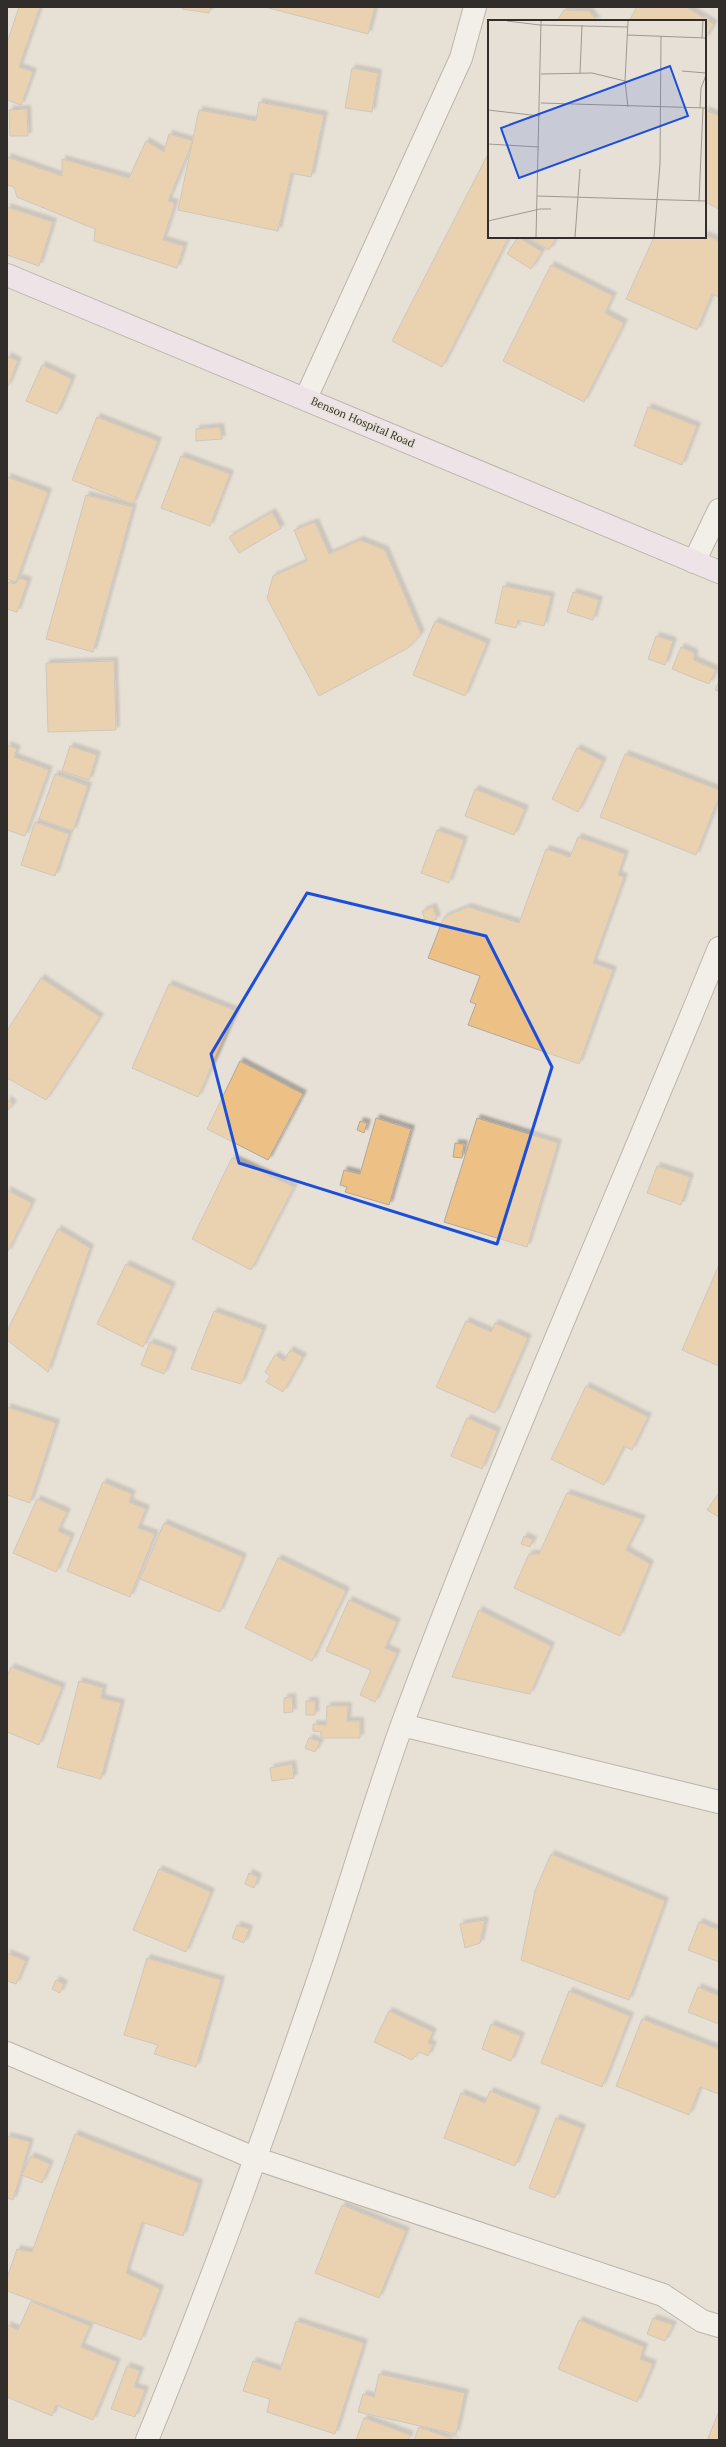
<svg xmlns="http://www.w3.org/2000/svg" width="726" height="2447" viewBox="0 0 726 2447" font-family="Lora,serif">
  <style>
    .building { fill: #edc186; stroke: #afa89e; filter: url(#shadow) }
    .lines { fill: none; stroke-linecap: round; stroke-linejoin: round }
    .street-casing { stroke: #878077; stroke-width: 24 }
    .secondary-casing { stroke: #878077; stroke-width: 24 }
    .street { stroke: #fff; stroke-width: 22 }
    .secondary { stroke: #f7e6fd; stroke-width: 22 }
    .marked { fill: none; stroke: #1d4ed8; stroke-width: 3; stroke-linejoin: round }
    .labels { text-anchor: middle; stroke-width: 3; stroke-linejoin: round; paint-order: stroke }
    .street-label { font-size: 11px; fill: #302d2a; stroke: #e7e0d6 }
    .inset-road { fill: none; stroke: #9e9891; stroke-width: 1 }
    .view { fill: #1d4ed8; fill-opacity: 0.15; stroke: #1d4ed8; stroke-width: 2 }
    .inset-edge { fill: none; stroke: #302d2a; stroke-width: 2 }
  </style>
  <defs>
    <filter id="shadow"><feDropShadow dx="3.5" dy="-3.5" stdDeviation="1" flood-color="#0004"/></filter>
  </defs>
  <rect width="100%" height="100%" fill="#e7e0d6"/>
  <path class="building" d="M19,7H40L19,67L33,72L21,105L7,100V43Z
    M183,7H211L209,13L182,9Z
    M265,7H375L368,34Z
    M637,7H686L714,24L705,39V21H629Z
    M564,10L589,11L597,21H557Z
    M352,68L378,73L372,112L345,108Z
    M259,102L324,115L311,177L291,173L278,231L178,210L199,110L256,121Z
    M27,109L28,136H10L9,110Z
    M705,110L719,116V209L705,202Z
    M169,134L193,141L168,201L175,203L163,240L184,246L177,268L94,241L95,229L17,197L14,187L7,185V157L62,176V159L129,178L146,141L164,152Z
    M489,152V237H509L442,367L392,341Z
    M7,207L53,222L39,266L7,255Z
    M705,235L719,241V297L712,294L697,330L626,299L654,237H705Z
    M518,237L542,252L531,269L507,254Z
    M528,237H557L549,250Z
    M551,265L613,296L605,313L624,323L584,402L503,361Z
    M7,356L18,361L7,388Z
    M42,365L72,379L57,414L26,401Z
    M648,407L697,426L682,465L634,446Z
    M97,417L158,441L133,504L72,480Z
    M220,427L222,439L196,441V429Z
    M181,456L230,474L210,526L161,508Z
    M7,477L48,492L16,582L7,579Z
    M86,495L133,507L93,652L46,639Z
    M272,512L281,528L239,553L229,537Z
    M315,522L329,554L360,540L385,550L421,634L408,648L319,696L267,598L273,576L307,561L294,530Z
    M20,578L28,581L17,612L7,609V582L15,584Z
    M503,586L551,596L544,626L518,620L516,628L495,623Z
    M573,592L599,600L593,620L567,612Z
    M435,621L487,643L465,696L413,675Z
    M656,636L673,641L665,665L648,659Z
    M681,647L694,653V660L716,670L709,684L672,669Z
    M114,661L116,730L48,732L46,663Z
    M719,681V691L715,690Z
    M7,745L17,749L14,757L49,770L25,836L7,830Z
    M70,746L97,755L89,780L62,771Z
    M577,748L603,761L578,812L552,799Z
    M625,754L719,790V797L696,855L600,817Z
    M55,774L88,786L73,831L39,819Z
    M475,789L525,809L514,835L465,816Z
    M35,822L69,834L55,876L21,865Z
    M437,830L464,840L449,883L421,873Z
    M578,837L625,854L618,875L624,877L593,963L613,970L579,1064L468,1025L476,1004L470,1002L480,976L428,958L444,917L468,907L519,923L546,849L570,857Z
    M433,907L437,919L426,923L422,911Z
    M41,978L100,1017L46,1100L7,1078V1031Z
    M169,984L236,1011L198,1097L132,1068Z
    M240,1061L303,1094L268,1160L207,1129Z
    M7,1099L13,1104L7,1111Z
    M376,1118L411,1129L389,1205L345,1192L347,1187L340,1185L344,1170L360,1174Z
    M477,1118L558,1143L527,1247L444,1222Z
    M360,1121L367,1123L364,1133L357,1130Z
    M455,1143L464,1144L462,1158L453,1157Z
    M232,1158L294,1187L251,1270L192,1239Z
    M657,1166L690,1177L681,1205L647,1193Z
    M7,1190L32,1203L7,1253Z
    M58,1229L90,1248L48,1372L7,1340V1331Z
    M126,1264L172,1286L143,1347L97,1324Z
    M719,1265V1366L682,1350Z
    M214,1311L263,1329L241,1384L191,1369Z
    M466,1321L491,1332L495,1323L528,1338L495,1413L436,1387Z
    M150,1342L173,1351L164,1374L141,1365Z
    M290,1350L303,1357L283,1392L266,1382L270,1376L265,1372L275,1355L284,1361Z
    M586,1386L648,1417L632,1450L624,1446L604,1485L551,1459Z
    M7,1407L56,1423L30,1503L7,1495Z
    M467,1418L497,1431L482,1469L451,1456Z
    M103,1482L132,1494L129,1502L146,1509L138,1528L155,1534L130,1597L67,1571Z
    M567,1493L642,1519L626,1550L650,1564L620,1636L514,1588L529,1554H539Z
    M719,1493V1517L707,1510Z
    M37,1499L67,1512L58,1531L71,1537L56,1572L13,1553Z
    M164,1523L243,1557L220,1612L140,1579Z
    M524,1536L533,1540L530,1547L521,1544Z
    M278,1558L346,1591L312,1661L245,1628Z
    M349,1600L397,1622L385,1648L397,1653L375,1702L360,1695L371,1670L326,1651Z
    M479,1610L551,1646L530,1694L452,1677Z
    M11,1667L62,1687L39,1745L7,1732V1677Z
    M79,1681L103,1688L101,1698L121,1703L101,1779L57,1767Z
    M292,1697L293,1712L284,1713V1698Z
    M306,1701H315V1715H306Z
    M327,1706H348L347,1721H360V1738H321V1732L313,1731V1724L326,1725Z
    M309,1738L320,1742L315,1752L305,1748Z
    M292,1764L294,1778L272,1781L270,1768Z
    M551,1854L665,1901L629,2000L521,1960L535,1891Z
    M159,1869L211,1892L186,1952L133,1930Z
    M249,1873L258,1877L254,1888L245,1884Z
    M485,1920L480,1943L465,1948L460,1924Z
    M699,1922L719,1930V1962L688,1950Z
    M237,1925L249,1929L244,1943L232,1938Z
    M7,1953L26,1961L16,1984L7,1981Z
    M147,1958L221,1980L196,2067L154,2054L158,2045L124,2035Z
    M56,1980L64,1984L60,1993L52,1989Z
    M698,1987L719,1996V2024L688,2012Z
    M569,1991L630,2016L602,2087L541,2063Z
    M389,2011L433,2032L428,2043L433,2045L428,2056L419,2052L412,2060L374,2042Z
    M642,2019L719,2049V2094L700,2087L689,2115L616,2086Z
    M491,2024L521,2036L511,2061L482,2049Z
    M490,2091L537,2110L515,2166L444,2138L461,2093L485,2103Z
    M556,2118L582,2128L555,2198L529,2188Z
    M75,2134L199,2183L183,2236L142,2222L126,2273L160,2289L141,2340L7,2291V2278L17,2249L32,2252Z
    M7,2136L30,2142L13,2200L7,2198Z
    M31,2156L50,2164L42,2183L22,2175Z
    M342,2205L406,2231L379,2298L315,2273Z
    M31,2301L90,2326L81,2347L117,2362L93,2420L56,2405L52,2416L7,2397V2325L18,2330Z
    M653,2318L673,2325L665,2341L647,2334Z
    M579,2320L644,2347L640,2359L653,2364L637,2402L558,2369Z
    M296,2321L364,2343L335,2434L267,2412L270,2399L243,2391L253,2361L280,2370Z
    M127,2366L140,2371L134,2387L145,2390L135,2417L111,2409Z
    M379,2374L465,2393L456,2434L358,2412L363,2394L374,2397Z
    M719,2411V2440H711L708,2438Z
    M364,2418L410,2435L408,2440H356Z
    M419,2427L455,2440H414Z"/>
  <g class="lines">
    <g class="street-casing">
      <path id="street" d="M306,398L461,58L475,7
        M694,562L719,510
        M402,1725L719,1802
        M7,2053L254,2158L663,2295L702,2321L719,2326
        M147,2440C208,2292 263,2140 315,1989C346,1900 371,1810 403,1722C500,1460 614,1206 719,948"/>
    </g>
    <g class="secondary-casing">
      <path id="secondary" d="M7,275L719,572"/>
    </g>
    <use href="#street" class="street"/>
    <use href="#secondary" class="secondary"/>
  </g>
  <path d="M0 0H726V2447H0ZM307,893L486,936L552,1067L497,1244L239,1163L211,1054Z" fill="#e7e0d6" fill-opacity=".55" fill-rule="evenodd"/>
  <path class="marked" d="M307,893L486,936L552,1067L497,1244L239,1163L211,1054Z"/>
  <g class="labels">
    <g class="street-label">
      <text transform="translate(363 422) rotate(23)" y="4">Benson Hospital Road</text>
    </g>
  </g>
  <g transform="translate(488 20)">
    <rect width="218" height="218" fill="#e7e0d6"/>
    <path class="inset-road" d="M19,1L52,5L139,7M140,1L137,61L140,87M139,15L218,18M214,18L215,1M194,51L218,53M92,53L94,5M53,54L104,53L137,61M53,83L218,88M212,88L213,68L218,55M0,90L52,96M0,124L51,127M49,176L218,181M211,181L215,88M0,201L52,189H63M48,217L53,1M87,217L92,149M166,217L172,144L173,16"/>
    <path class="view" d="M182,46L200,96L31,158L13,108Z"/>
    <rect width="218" height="218" class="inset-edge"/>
  </g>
  <rect width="726" height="2447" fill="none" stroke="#302d2a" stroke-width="16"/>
</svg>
